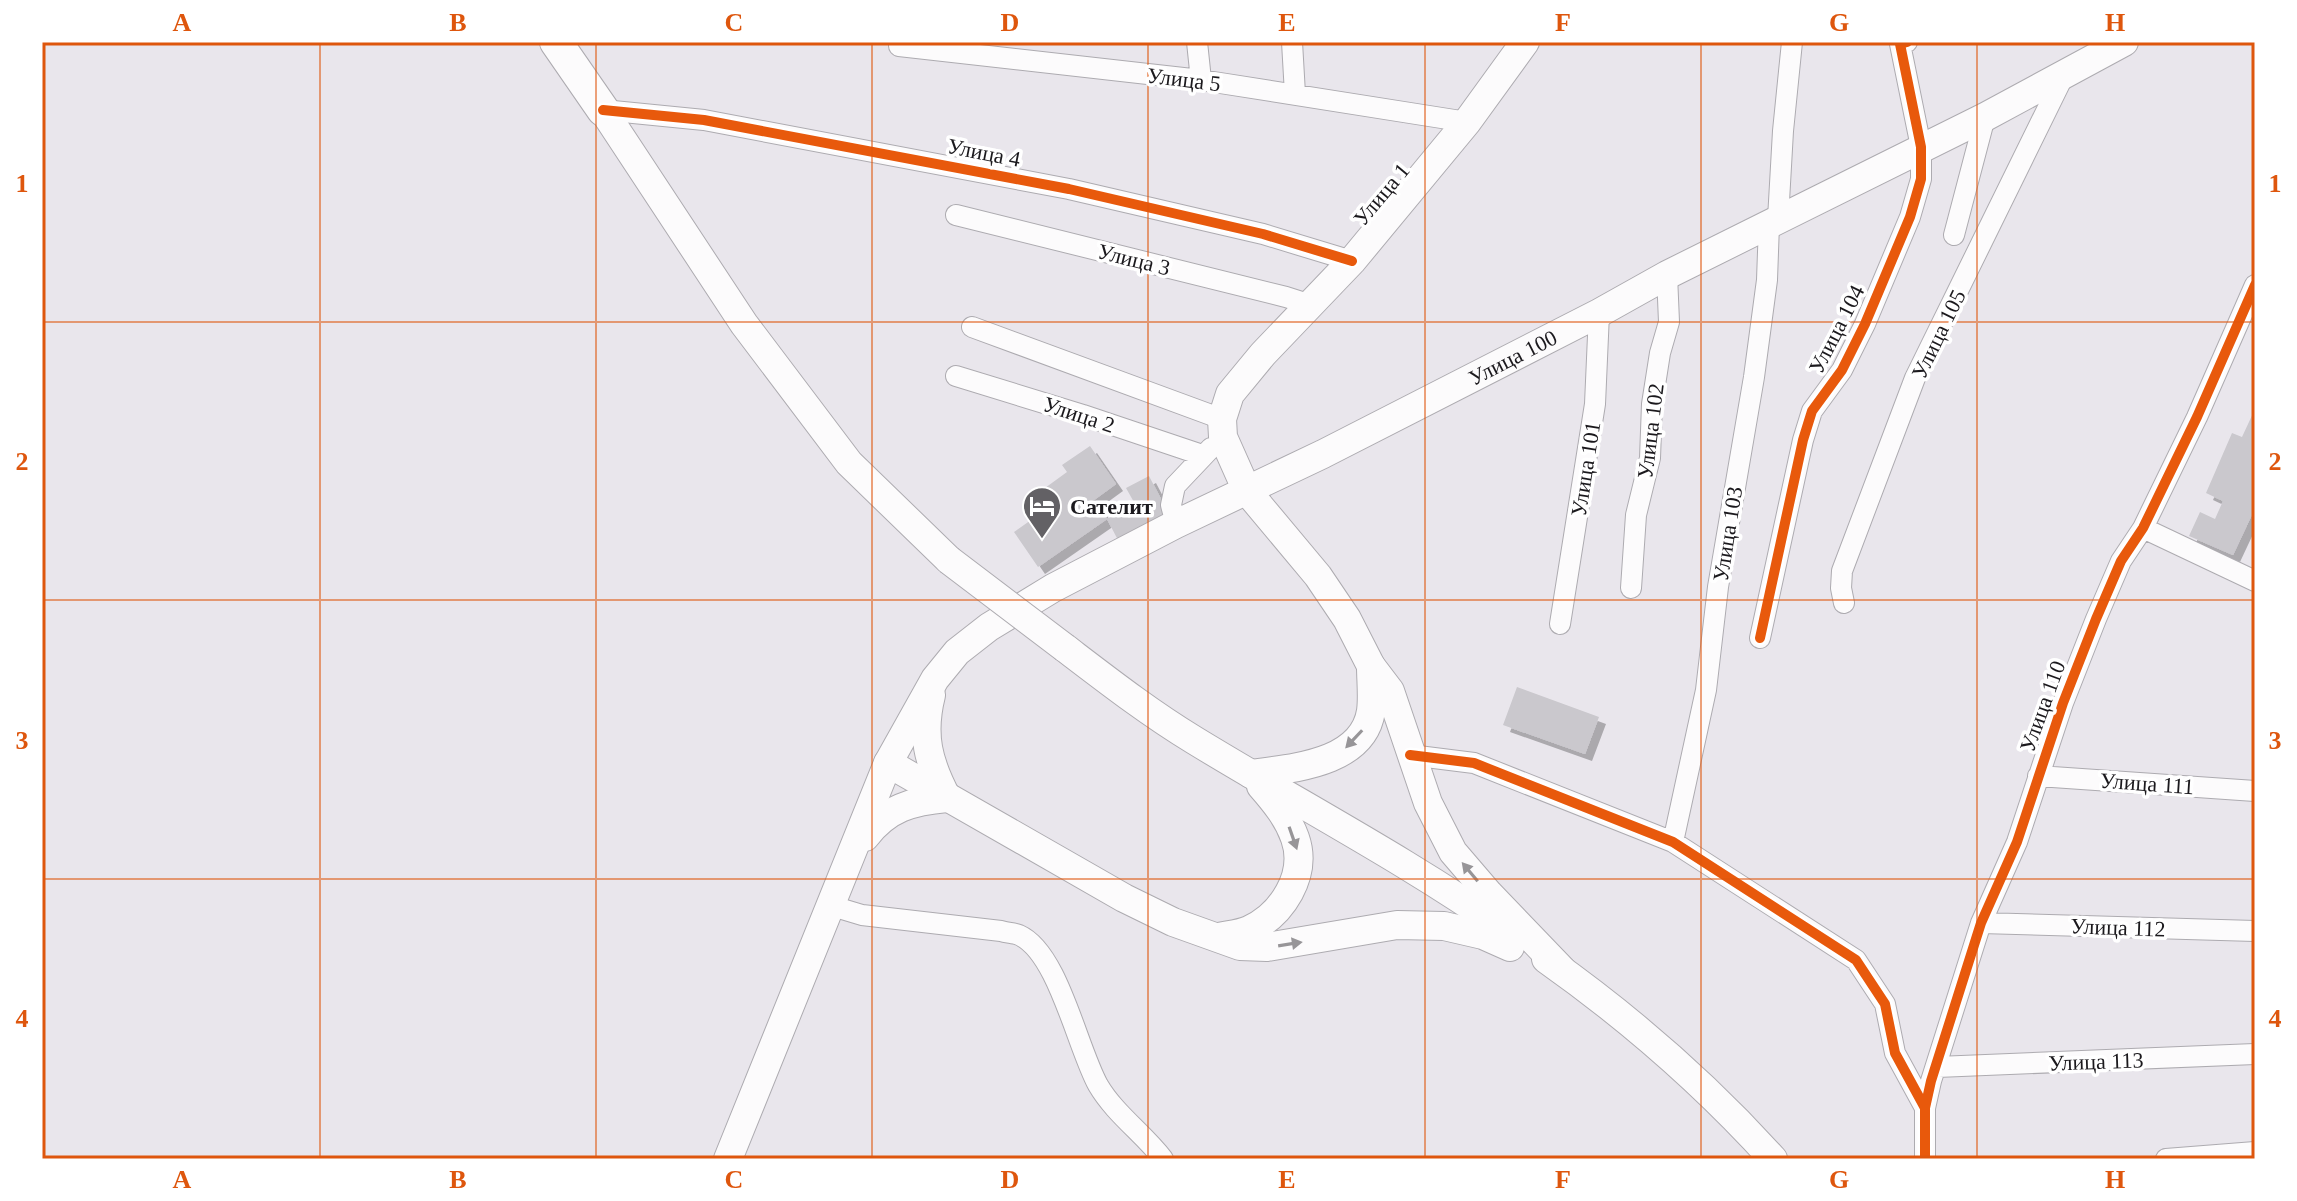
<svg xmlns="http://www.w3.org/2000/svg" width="2297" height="1201" viewBox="0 0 2297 1201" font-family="'Times New Roman',serif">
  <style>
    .building { fill: #cac8cd; filter: url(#shadow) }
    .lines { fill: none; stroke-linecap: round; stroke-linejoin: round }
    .street-casing { stroke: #adabb0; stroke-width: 22 }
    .secondary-casing { stroke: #adabb0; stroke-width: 30 }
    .primary-casing { stroke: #adabb0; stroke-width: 34 }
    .street { stroke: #fcfbfc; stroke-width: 20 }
    .secondary { stroke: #fcfbfc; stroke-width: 28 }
    .primary { stroke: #fcfbfc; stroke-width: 32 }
    .secondary-bridge-casing { stroke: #adabb0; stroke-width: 30; stroke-linecap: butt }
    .secondary-bridge { stroke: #fcfbfc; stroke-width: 28 }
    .cycleway-casing { stroke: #fff; stroke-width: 15 }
    .cycleway { stroke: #e8590c; stroke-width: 10 }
    .oneway { fill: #979598 }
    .grid { fill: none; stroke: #de560d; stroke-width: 2; stroke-opacity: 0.55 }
    .labels { text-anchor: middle; stroke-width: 7; stroke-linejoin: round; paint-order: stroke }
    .street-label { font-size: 22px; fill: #1b191d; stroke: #fff }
    .poi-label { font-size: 22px; font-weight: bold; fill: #1b191d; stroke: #fff; text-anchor: start }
    .neatline { fill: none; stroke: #de560d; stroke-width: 3 }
    .grid-label { font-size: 26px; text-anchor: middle; font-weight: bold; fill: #de560d }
  </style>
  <defs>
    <filter id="shadow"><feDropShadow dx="7" dy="7" stdDeviation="0" flood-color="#0004"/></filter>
  </defs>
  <rect width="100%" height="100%" fill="#e9e6ec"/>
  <path class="building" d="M2255,409V508L2233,555L2189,536L2200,512L2215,519L2223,501L2206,493L2232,433L2242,437Z
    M1090,446L1116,484L1094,500L1107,519L1038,567L1014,532L1041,513L1037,507L1052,497L1045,488L1067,472L1062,465Z
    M1149,476L1170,516L1119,542L1107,519L1135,504L1126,488Z
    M1517,687L1599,717L1585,754L1503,725Z"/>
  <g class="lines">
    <g class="street-casing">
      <path id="street" d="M1197,42L1201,80
        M1292,42L1295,94
        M899,46L1201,80L1467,122
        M603,110L704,120L1069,189L1263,234L1352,261
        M956,215L1286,297L1311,305
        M1778,219L1783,131L1792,42
        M1954,235L1985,117
        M972,327L1222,419
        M956,376L1083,415L1202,455
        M1176,524L1171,505L1175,486L1211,448
        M2143,528L2255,581
        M1631,588L1636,515L1650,458L1652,404L1660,353L1669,322L1667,275
        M1844,603L1841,588L1842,571L1915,378L2064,75
        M1560,624L1595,404L1599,313
        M1760,638L1803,440L1812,411L1842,370L1865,324L1910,217L1921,179V147L1900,44L1907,42
        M1410,755L1474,763L1673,842L1856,960L1885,1004L1895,1053L1925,1108
        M2038,776L2255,791
        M1673,842L1706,690L1718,587L1754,377L1767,280L1769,224
        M832,906L862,915L1001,931C1007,933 1014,933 1019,935C1058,952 1077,1047 1098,1085C1115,1114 1143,1133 1163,1159
        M1981,923L2255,931
        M1937,1067L2255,1054
        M1925,1159V1108L1931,1081L1981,923L2017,842L2063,703L2096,619L2121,561L2143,528L2197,417L2255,285
        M2166,1159L2255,1152"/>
    </g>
    <g class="secondary-casing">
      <g id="secondary">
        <path d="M1525,42L1467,122L1352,261L1263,354L1230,394L1222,419L1223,437L1247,491L1318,576L1347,619L1371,666L1390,691L1428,803L1453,852L1489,894L1562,970"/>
        <path d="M603,110L744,324L849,463L949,560"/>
        <path d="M1065,648C1107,680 1148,712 1194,740C1297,803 1406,860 1506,930"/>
        <path d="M931,695C921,735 928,762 947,798"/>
        <path d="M888,763L1124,898L1173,922L1240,946L1267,947L1397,925L1444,926L1483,935L1510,947"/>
        <path d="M1251,774C1292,768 1363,764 1371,711C1373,697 1371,681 1371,666"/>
        <path d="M865,837C887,808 912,801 947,798"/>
        <path d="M1219,937C1228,935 1240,934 1249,930C1282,915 1308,875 1295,838C1288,818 1275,802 1261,786"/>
        <path d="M1546,959C1628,1017 1706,1085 1773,1159"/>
        <path id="s1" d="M728,1159L888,763L935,679L957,652L989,627L1053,588L1176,524L1323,454L1599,313L1667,275L1985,117L2124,42"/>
      </g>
    </g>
    <g class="primary-casing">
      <path id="primary" d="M556,42L603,110"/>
    </g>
    <use href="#street" class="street"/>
    <use href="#secondary" class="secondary"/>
    <use href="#primary" class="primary"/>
    <g class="secondary-bridge-casing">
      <path id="secondary-bridge" d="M949,560L1065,648"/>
    </g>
    <use href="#secondary-bridge" class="secondary-bridge"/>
    <g class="cycleway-casing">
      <path id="cycleway" d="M603,110L704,120L1069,189L1263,234L1352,261
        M1760,638L1803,440L1812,411L1842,370L1865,324L1910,217L1921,179V147L1900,44L1907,42
        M1410,755L1474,763L1673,842L1856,960L1885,1004L1895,1053L1925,1108
        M1925,1159V1108L1931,1081L1981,923L2017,842L2063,703L2096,619L2121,561L2143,528L2197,417L2255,285"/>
    </g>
    <use href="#cycleway" class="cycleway"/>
  </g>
  <defs><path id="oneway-solid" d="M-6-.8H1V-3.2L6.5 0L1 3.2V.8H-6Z" transform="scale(2)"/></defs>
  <g class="oneway">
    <use href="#oneway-solid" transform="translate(1354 739) rotate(133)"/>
    <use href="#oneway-solid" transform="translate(1293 838) rotate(71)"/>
    <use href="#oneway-solid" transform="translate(1470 872) rotate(-130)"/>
    <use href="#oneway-solid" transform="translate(1290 944) rotate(-9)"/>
  </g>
  <path class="grid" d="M320,42V1159M596,42V1159M872,42V1159M1148,42V1159M1425,42V1159M1701,42V1159M1977,42V1159M42,322H2255M42,600H2255M42,879H2255"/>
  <defs>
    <g id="hotel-pin" transform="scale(2)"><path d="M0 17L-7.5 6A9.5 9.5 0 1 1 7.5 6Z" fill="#636165" stroke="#fff"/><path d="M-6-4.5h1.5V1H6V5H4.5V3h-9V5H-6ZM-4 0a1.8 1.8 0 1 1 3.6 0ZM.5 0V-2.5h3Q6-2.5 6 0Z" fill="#fff"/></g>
  </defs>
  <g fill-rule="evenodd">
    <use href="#hotel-pin" x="1042" y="506"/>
  </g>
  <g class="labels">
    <g class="street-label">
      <text transform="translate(1184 79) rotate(7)" y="8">Улица 5</text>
      <text transform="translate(984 152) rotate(11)" y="8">Улица 4</text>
      <text transform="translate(1381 194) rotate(-50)" y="8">Улица 1</text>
      <text transform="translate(1134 259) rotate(14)" y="8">Улица 3</text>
      <text transform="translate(1836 329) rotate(-63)" y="8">Улица 104</text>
      <text transform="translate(1938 334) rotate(-64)" y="8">Улица 105</text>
      <text dy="8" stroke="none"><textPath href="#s1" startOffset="1188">Улица 100</textPath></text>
      <text transform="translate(1079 414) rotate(18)" y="8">Улица 2</text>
      <text transform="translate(1650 431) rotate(-83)" y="8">Улица 102</text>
      <text transform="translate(1585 469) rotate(-81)" y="8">Улица 101</text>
      <text transform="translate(1727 534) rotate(-81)" y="8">Улица 103</text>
      <text transform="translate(2042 706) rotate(-70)" y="8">Улица 110</text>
      <text transform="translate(2147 783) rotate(4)" y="8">Улица 111</text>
      <text transform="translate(2118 927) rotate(2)" y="8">Улица 112</text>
      <text transform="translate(2096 1061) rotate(-2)" y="8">Улица 113</text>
    </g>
    <g class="poi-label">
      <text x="1070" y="514">Сателит</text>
    </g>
  </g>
  <rect width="2297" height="1201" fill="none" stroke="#ffffff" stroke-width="88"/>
  <rect x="44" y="44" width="2209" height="1113" class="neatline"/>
  <g class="grid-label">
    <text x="182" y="31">A</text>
    <text x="458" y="31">B</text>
    <text x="734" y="31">C</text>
    <text x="1010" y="31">D</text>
    <text x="1287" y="31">E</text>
    <text x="1563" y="31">F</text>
    <text x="1839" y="31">G</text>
    <text x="2115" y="31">H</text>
    <text x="22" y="192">1</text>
    <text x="2275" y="192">1</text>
    <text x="22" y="470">2</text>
    <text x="2275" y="470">2</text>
    <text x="22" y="749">3</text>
    <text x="2275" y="749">3</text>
    <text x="22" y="1027">4</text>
    <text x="2275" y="1027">4</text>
    <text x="182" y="1188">A</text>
    <text x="458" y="1188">B</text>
    <text x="734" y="1188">C</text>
    <text x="1010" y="1188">D</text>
    <text x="1287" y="1188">E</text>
    <text x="1563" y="1188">F</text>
    <text x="1839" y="1188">G</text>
    <text x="2115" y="1188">H</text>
  </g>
</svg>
